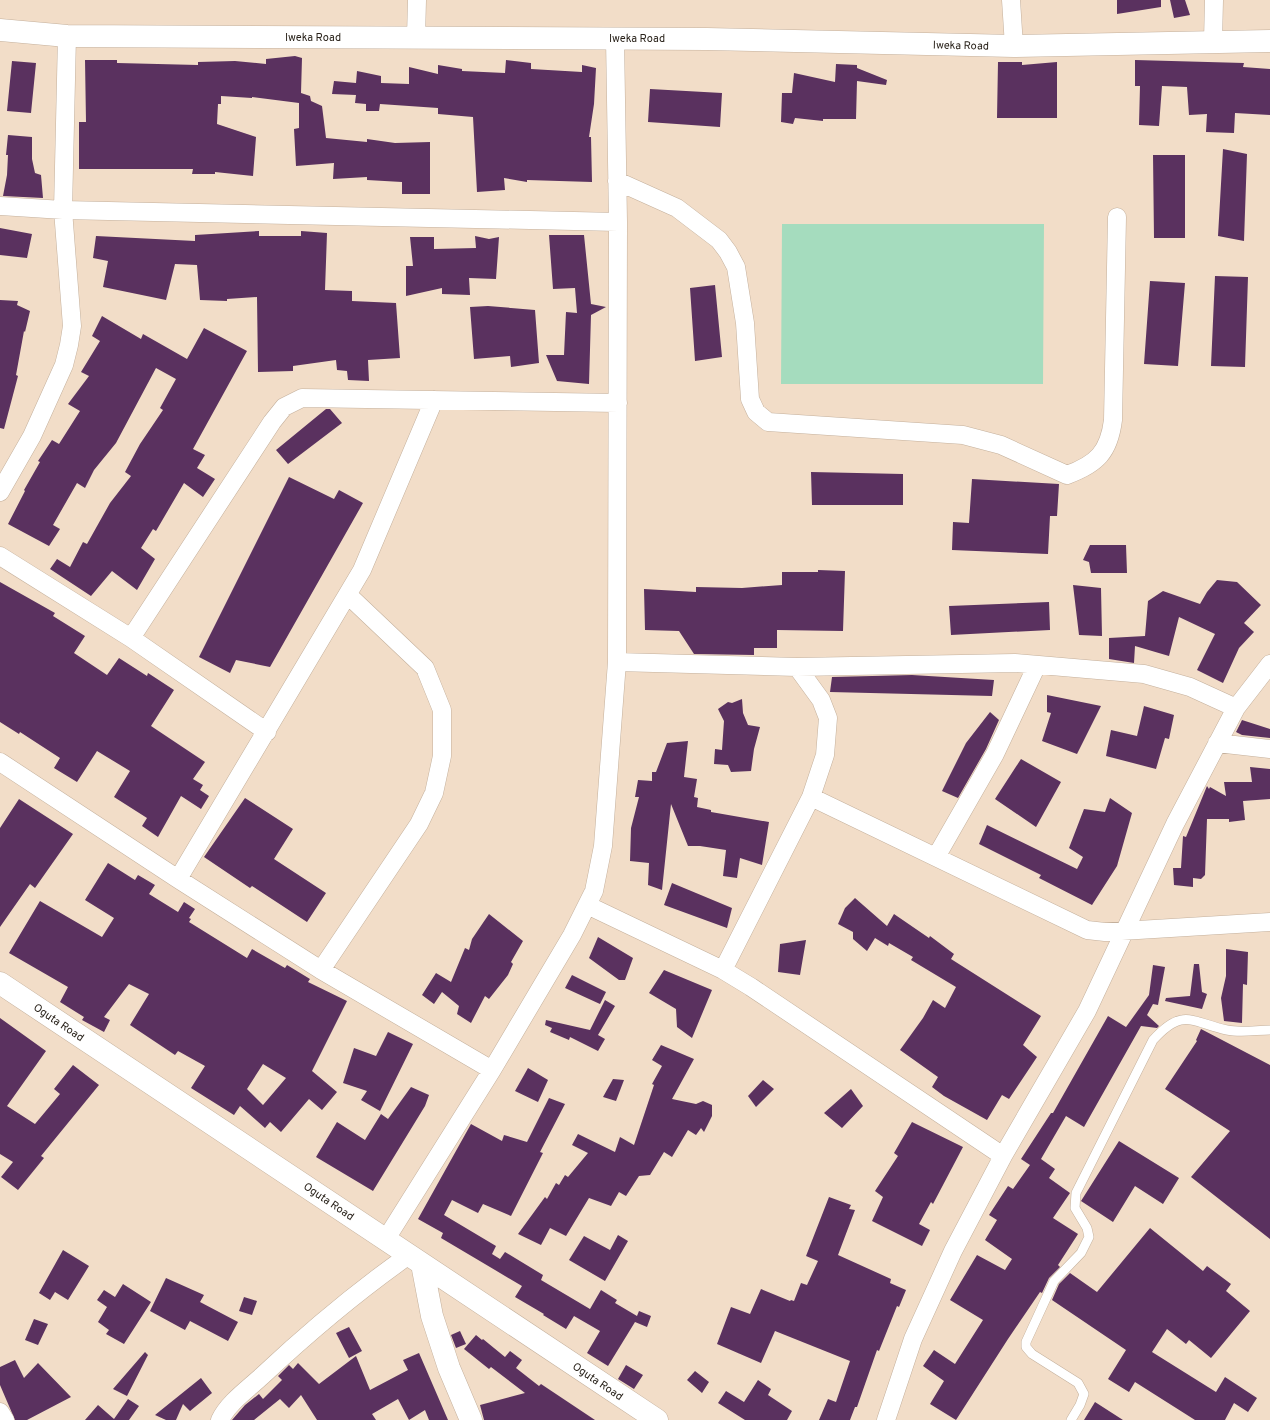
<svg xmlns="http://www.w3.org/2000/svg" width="1270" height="1420" viewBox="0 0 1270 1420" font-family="Overpass,sans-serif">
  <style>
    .green { fill: #a5dcbe }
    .building { fill: #5a315f; fill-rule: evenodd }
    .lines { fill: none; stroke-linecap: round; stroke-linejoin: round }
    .lane-casing { stroke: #c4b09c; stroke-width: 10 }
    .street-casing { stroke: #c4b09c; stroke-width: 19 }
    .secondary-casing { stroke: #c4b09c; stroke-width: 23 }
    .lane { stroke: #fff; stroke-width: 9 }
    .street { stroke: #fff; stroke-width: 18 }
    .secondary { stroke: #fff; stroke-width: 22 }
    .labels { text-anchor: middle; stroke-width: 4; stroke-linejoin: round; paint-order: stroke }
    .street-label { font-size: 11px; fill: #2a231b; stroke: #fff }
  </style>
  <rect width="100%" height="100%" fill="#f2ddc8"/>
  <path class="green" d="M782,224H1044L1043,384H781Z"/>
  <path class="building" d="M1117,0H1161V7L1117,14Z
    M1170,0H1185L1190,15L1174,18Z
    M295,56L302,58L301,93L310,96L311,101L322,106L326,138L367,142V139L395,143L430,142V194H402V182L367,180V177L333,179L334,163L296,166L294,129L299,128V103L252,97V98L221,96V104H218L217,124L256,137L253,176L215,172V174H192L193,169H79V122H86L85,60H117V63L198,65V62L235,61L266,64V59Z
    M506,60L531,63V69L582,72V65L596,68L594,104L589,137H591L592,182L527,180V182L504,178L505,190L477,192L473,117L438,114V108L380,104L379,111H366V104L355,103L356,95L332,94L334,81L356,83L357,71L381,76V83L409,84V67L438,74V65L462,69V71L505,73Z
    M1135,60L1244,63L1243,67L1270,69V115L1235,113L1234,133L1206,132L1207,114L1189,115L1187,87L1162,86L1159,126L1139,125L1140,86H1135Z
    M12,61L36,63L31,113L7,111Z
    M998,62H1022V65L1057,62V118H997Z
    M836,64L857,65V68L887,80L886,85L857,81L856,119H823V121L795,118L793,124L781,122L782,93H792L794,73L835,82Z
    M650,89L722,93L720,127L648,122Z
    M8,135L32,137V159L35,173L41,175L43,198L3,196L7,175L8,155H6Z
    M1223,149L1247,154L1244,241L1218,236Z
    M1153,155H1185V238H1154Z
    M0,228L32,234L27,258L0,255Z
    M259,231V236H301V231L327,233L325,290L352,291V301L396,303L400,358L368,360L369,381L348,380L347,371L337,370L336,360L293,366V371L258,372L257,297L227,299V301L200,300L197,265L175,264L166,300L103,287L108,261L93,258L96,236L195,241V235Z
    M549,235H584L591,304L606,307L591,315L589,384L557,381L546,355H564L566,312L577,313L575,288L553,289Z
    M475,236L489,239L499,237L496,279L469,278L470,295L442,294V288L406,296V266H413L410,237H434V249L476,248Z
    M1215,276L1248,277L1245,367L1211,366Z
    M1150,281L1185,283L1178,366L1144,364Z
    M715,285L722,357L695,361L690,288Z
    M0,300L18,301L17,305L30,311L25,332L24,331L16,375L18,376L4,429L0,428Z
    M488,306L535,310L539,363L511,367L510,356L474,359L470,307Z
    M102,316L141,339L143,334L187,359L204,328L247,351L193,449L205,455L197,468L215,479L203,497L184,483L156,531L153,529L141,548L155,559L137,590L112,571L91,596L50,569L57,559L70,567L83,542L87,544L110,503L131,476L125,472L140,444L163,410L160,408L176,379L156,368L116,443L94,470L85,488L77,483L53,525L60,529L49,546L8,524L25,491L24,490L40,462L38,461L52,440L59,444L80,411L68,404L89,376L81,372L100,341L92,336Z
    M326,409H330L342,423L288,464L276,450Z
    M811,472L903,474V505H812Z
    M289,477L334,499L339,490L363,503L270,667L236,660L230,673L199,657Z
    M972,479L1059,484L1057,516H1050L1048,554L952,550L953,522L969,523Z
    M1090,545H1126L1127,573H1091L1089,562L1083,560Z
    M818,570L845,571L843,631L777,630V648H754V655L694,654L679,631L645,630L644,589L696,592V587L742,588L782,585V572H818Z
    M1217,580L1237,582L1261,605L1244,623L1254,632L1239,648L1223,683L1197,670L1215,634L1179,617L1169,656L1135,646L1134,663L1109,659V638L1145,636L1148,601L1163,591L1200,604L1207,592Z
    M0,582L55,613L53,616L85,636L74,653L107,675L119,658L147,676L148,673L174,690L151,726L205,762L193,779L203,785L200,790L209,796L201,809L181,796L158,837L142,826L147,818L114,797L130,771L97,751L77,782L54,768L60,758L20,732L19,734L0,722Z
    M1073,585L1101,588L1102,636L1079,635Z
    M1049,602L1050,630L951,635L949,606Z
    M912,675L994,680L992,696L830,692L832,677Z
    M1047,695L1101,706L1077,754L1042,741L1051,713L1047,712Z
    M742,699L743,713L748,725L760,727L754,749L751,771L731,772L728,765L714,764L715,749L722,750L724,721L718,709L728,702L732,703Z
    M1144,706L1174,715L1169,739L1165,738L1156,769L1106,756L1111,730L1137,736Z
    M990,712L999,720L986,749L958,798L942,791L966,743Z
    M1242,720L1270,729V738L1242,735L1236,732Z
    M688,741L684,777L697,779L694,797L698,798L697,807L711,810V812L769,822L762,865L740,858L737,878L723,876L726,850L700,846H688L671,804L662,890L648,885L649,863L630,861L631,828L639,797H635L638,780L652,781V772H656L667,743Z
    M1021,759L1061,782L1036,827L995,799Z
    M1250,767L1270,769V799L1243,801L1245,820L1229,822V819H1207L1205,875L1201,879L1193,878V887L1174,885L1173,868H1181L1183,836L1186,837L1207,786L1209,789L1210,787L1226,796L1224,782H1252Z
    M245,798L293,829L274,859L326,893L307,922L252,886L250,888L204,857Z
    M1110,798L1132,813L1117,866L1092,905L1039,878L1041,875L979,844L987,825L1077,869L1083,857L1069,848L1084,809L1105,812Z
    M19,799L73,834L35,888L30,884L0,927V828Z
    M108,863L135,880L138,875L155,885L149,894L178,912L184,902L195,909L189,918L191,919L189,922L247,958L252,949L285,968L287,965L310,979L308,982L347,1001L312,1071L337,1092L322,1110L309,1099L281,1132L270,1122L265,1128L240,1106L234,1115L191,1088L205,1066L178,1051L175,1055L130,1025L149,994L129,984L104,1017L110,1020L104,1032L82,1020L84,1017L60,1002L68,987L9,953L40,901L102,937L114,918L85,900ZM263,1064L286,1078L263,1105L247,1089Z
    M672,883L732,908L727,928L664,905Z
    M855,898L887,926L894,914L929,938L930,936L954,954L951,959L1041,1016L1023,1045L1037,1057L1009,1099L1002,1095L987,1120L944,1096L932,1087L938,1077L900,1050L923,1018L933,1000L945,1008L956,987L911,960L913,957L889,943L888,946L875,938L867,951L853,939V932L838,924L845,908Z
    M489,914L523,941L511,962L513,964L508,975L489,999L485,996L471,1023L457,1014L459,1006L442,992L434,1004L422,995L436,973L451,982L465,948L469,950L472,939Z
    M598,937L633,958L625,980H619L589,958Z
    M806,940L800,975L778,972L780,944Z
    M1226,949L1248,952L1247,985L1243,984L1242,1023L1224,1021L1221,998L1226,976Z
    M1194,964H1199L1202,992L1207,994L1202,1009L1165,1001L1166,998L1190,996Z
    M1153,965L1165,967L1158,1005L1153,1004L1147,1015L1159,1026L1157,1028L1141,1026L1084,1127L1066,1116L1041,1159L1055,1169L1049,1178L1070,1193L1053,1218L1078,1234L1058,1265L1060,1267L1049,1278L1042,1293L1040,1292L1008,1339L956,1420L930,1404L944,1381L923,1366L934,1350L955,1364L983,1320L950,1300L977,1255L1005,1270L1012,1259L985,1240L997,1220L989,1215L1008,1186L1013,1189L1030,1165L1021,1159L1051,1113H1053L1108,1016L1126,1027L1149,995Z
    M664,970L712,990L692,1038L677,1027L676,1009L649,993Z
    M572,975L606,992L600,1004L565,988Z
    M605,1000L615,1006L598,1035L605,1039L598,1051L570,1037L569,1040L550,1032L552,1028L545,1025L546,1020L590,1030Z
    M0,1018L46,1051L7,1106L35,1124L60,1094L54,1089L73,1065L99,1085L41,1156L44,1158L18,1190L1,1177L13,1162L0,1154Z
    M1201,1029L1270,1065V1239L1191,1177L1230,1131L1165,1089L1197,1041L1196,1040Z
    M388,1032L413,1044L380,1111L361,1100L367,1091L343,1083L354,1048L376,1056Z
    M661,1045L694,1059L672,1099L696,1104L703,1101L712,1105V1116L704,1132L701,1128L696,1135L688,1130L672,1157L664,1152L650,1175L639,1176L626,1196L619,1192L611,1206L589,1198L566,1236L550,1228L541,1245L518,1234L545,1197L547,1199L556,1183L559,1185L565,1175L568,1177L588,1153L572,1145L578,1134L615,1152L620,1137L634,1145L654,1085L652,1084L662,1066L652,1060Z
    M528,1068L548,1080L538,1102L515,1091Z
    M613,1079L624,1080L616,1101L603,1097Z
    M763,1080L774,1089L756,1107L748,1096Z
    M411,1087L429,1095L425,1106L373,1191L316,1157L337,1122L365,1140L381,1114L388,1119Z
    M851,1089L863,1106L842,1128L824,1113Z
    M549,1098L565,1104L540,1152L543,1153L511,1216L483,1204L478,1213L452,1200L444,1215L496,1246L492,1254L500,1259L505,1252L543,1275L541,1280L590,1309L601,1290L617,1300L615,1303L637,1316L639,1311L651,1316L647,1327L635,1322L608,1366L587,1353L600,1331L574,1316L566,1329L543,1315L544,1314L515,1297L522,1286L441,1238L443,1233L418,1219L471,1124L502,1141L504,1135L527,1142Z
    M912,1122L963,1147L933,1204L931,1202L919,1224L930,1230L922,1246L872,1221L883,1197L875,1191L898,1156L894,1153Z
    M1119,1141L1179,1178L1163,1204L1135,1186L1113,1222L1081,1201Z
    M829,1197L851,1205L849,1209L855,1210L838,1255L891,1279L890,1283L906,1290L899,1307L897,1306L879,1351L877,1350L857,1407H855L850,1420H819L828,1399L836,1402L850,1361L775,1331L761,1363L717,1344L731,1307L750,1314L761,1289L790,1301L791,1300L794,1301L801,1283L807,1285L818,1261L806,1256Z
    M1150,1228L1203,1271L1207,1266L1231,1284L1226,1291L1250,1311L1211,1358L1189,1340L1186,1344L1167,1329L1152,1352L1216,1392L1225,1377L1257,1398L1248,1412L1234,1403L1225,1420H1195L1135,1382L1129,1392L1108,1379L1126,1350L1052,1300L1059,1284L1070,1273L1097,1292Z
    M618,1235L628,1241L605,1281L569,1260L584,1236L610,1250Z
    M63,1250L89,1266L68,1300L55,1292L50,1300L39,1293Z
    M166,1278L204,1295L200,1302L238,1322L228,1341L190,1321L185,1330L150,1311Z
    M123,1284L151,1302L124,1344L106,1334L109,1330L98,1322L107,1307L97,1300L104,1290L115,1297Z
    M244,1297L257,1301L252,1315L239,1311Z
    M34,1319L48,1324L38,1345L25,1340Z
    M349,1327L362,1351L349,1358L336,1333Z
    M460,1331L466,1344L456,1348L451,1335Z
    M476,1335L482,1340L483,1339L505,1357L510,1351L522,1360L516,1368L539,1386L541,1384L595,1420H484L480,1405L525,1393L491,1367L489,1369L464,1349Z
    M145,1352L148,1355L127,1396L113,1389Z
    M419,1353L448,1420H429L425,1410L409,1420L398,1399L372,1414L376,1420H317L301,1395L289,1408L280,1399L254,1420H232L245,1405L259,1394L263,1399L282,1380L278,1376L289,1365L293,1369L298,1363L319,1384L356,1356L370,1390L408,1370L403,1360Z
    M15,1360L24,1378L38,1363L71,1397L27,1420H15L0,1385V1367Z
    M626,1365L643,1375L634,1389L618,1379Z
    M695,1371L709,1382L702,1393L687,1380Z
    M201,1378L212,1393L190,1411L183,1404L176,1420H166L155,1415Z
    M758,1380L771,1389L768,1395L792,1411L787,1420H745L718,1403L726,1391L744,1402Z
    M128,1399L139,1406L129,1420H85L98,1405L114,1419Z
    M1095,1402L1123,1420H1084Z"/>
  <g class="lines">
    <g class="lane-casing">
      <path id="lane" d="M1071,1420L1080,1405L1084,1394L1078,1383L1032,1354L1026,1347V1342L1054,1281L1081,1253L1089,1237L1087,1228L1075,1208L1076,1193L1153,1040C1183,1007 1191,1022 1227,1030C1240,1033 1257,1030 1270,1030"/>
    </g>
    <g class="street-casing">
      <path id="street" d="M1011,0L1014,46
        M416,37L417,0
        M1213,41L1214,0
        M617,181L677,208L719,240L728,252L736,267L745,323L750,399L756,412L768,422L963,435L1001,445L1067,475C1097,464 1109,452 1113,420L1117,217
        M0,206L63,210L618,222
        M0,492L32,436L64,365L69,345L72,326L63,210L67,36
        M0,556L131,638L267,732
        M131,638L272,422L284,407L302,398L618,403
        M617,662L797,667L1015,663L1144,674L1190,687L1236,708
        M1217,743L1270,749
        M0,762L178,879L321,970L492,1070
        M811,797L1087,930L1105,932L1270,922
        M936,857L995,754L1037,665
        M178,879L362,570L434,400
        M587,905L723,970L751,987L1003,1156
        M321,970L419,824L434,793L442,756V710L425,668L348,595
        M723,970L811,797L825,755L828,718L821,700L797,667
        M386,1239L492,1070L572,935L594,891L603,846L617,662L618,222L615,38
        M0,1412L5,1420
        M220,1420C228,1403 248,1389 262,1376C310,1331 355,1293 409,1255
        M886,1420L913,1339L953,1251L1003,1156L1087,1011L1175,824L1236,708L1270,664"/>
    </g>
    <g class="secondary-casing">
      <path id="secondary" d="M0,30L67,36L707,39L1014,46L1270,41
        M0,983L657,1420
        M422,1264L432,1316L449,1368L471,1420"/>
    </g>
    <use href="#lane" class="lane"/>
    <use href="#street" class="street"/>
    <use href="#secondary" class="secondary"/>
  </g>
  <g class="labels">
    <g class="street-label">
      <text x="313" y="41">Iweka Road</text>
      <text x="637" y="42">Iweka Road</text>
      <text transform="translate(961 45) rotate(1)" y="4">Iweka Road</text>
      <text transform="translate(59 1022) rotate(34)" y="4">Oguta Road</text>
      <text transform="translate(329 1201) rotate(34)" y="4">Oguta Road</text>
      <text transform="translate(598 1381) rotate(34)" y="4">Oguta Road</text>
    </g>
  </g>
</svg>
